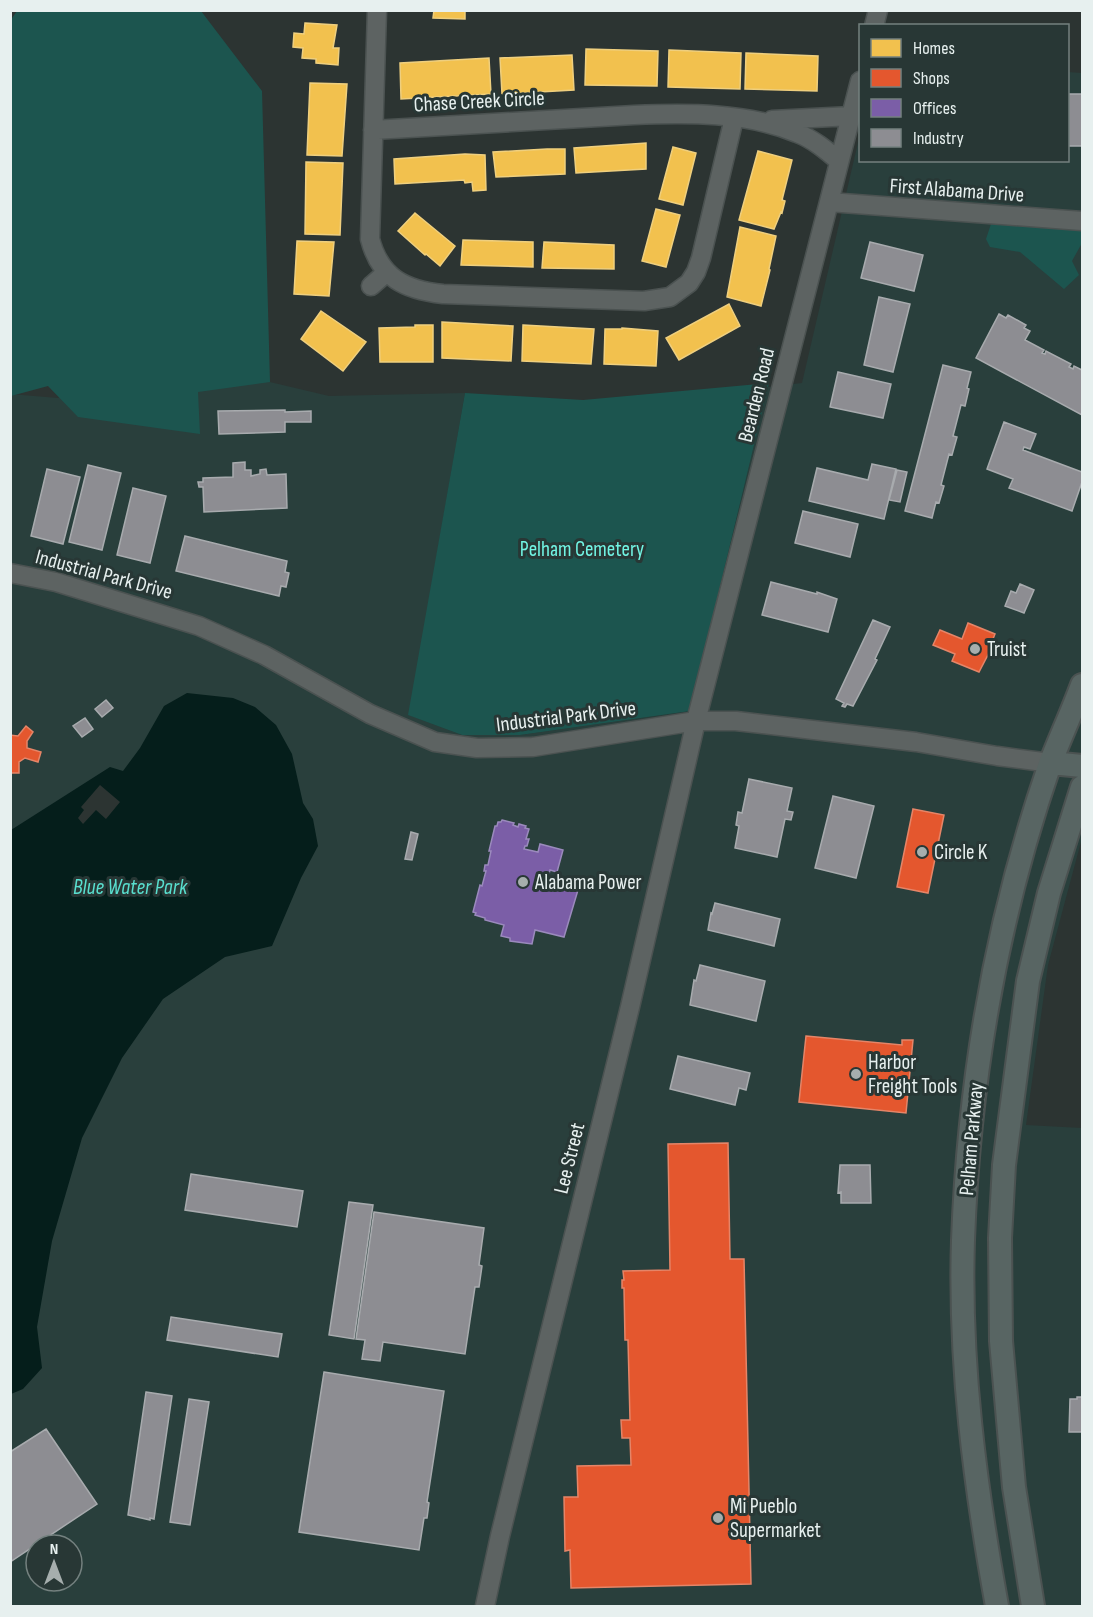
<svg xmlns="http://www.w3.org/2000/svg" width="1093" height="1617" viewBox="0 0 1093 1617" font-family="'Sofia Sans Condensed',sans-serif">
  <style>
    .built { fill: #293f3c; fill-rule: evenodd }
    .green { fill: #1c554f }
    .water { fill: #051e1b }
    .pier { fill: #2c3432 }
    .homes { fill: #f2c14e; stroke: #efcf7e; stroke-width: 1.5 }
    .shops { fill: #e4572e; stroke: #e58568; stroke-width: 1.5 }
    .offices { fill: #7b5ea7; stroke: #9b8abd; stroke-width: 1.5 }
    .industry { fill: #8d8d92; stroke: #a8abae; stroke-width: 1.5 }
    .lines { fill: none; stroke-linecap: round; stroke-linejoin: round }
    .minor-casing { stroke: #4b5251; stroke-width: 21 }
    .major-casing { stroke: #4b5251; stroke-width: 26 }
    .minor { stroke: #5d6362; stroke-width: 18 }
    .major { stroke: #586563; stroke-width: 22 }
    .poi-dot { fill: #a6aead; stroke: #283735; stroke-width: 2 }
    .labels { text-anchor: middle; stroke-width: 6; stroke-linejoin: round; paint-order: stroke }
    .street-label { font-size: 21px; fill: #e7f0ef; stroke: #283735 }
    .park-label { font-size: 21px; fill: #71f5e4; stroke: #283735 }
    .poi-label { font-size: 21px; fill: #e7f0ef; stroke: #283735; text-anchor: start }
    .water-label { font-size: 22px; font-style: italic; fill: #59dfcf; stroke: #283735 }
  </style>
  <rect width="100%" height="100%" fill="#2c3432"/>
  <path class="built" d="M1068,72L1082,73V838L1048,965L1026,1125L1082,1128V1606H11L10,394L58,398L148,353L329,396L465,393L409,715L462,735H520L690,711L768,387L802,383L860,134V160H1068ZM36,1545H72V1581H36Z"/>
  <path class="green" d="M17,11H201L262,91L270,382L198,392L200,434L78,417L48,386L11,396L10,21Z
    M991,224L1082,230V243L1072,261L1079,275L1064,289L1020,252L990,247L986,239Z
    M769,383L690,711L520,735H462L408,715L465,393L583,400Z"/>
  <path class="water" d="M187,693L233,698L255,707L276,725L292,754L303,803L313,819L318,846L301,878L272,946L225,957L163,999L122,1058L82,1138L52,1241L37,1327L42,1368L23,1389L11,1394V830L110,767L123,771L140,748L164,706Z"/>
  <path class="pier" d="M100,785L120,802L106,819L96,810L83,824L78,818L84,810L81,807Z"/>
  <path class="homes" d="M434,10H465V19L433,18Z
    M305,23L337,25L333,48H339L338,65L316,63V59L302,58L303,48L293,47L294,33L304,34Z
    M586,49L658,51L657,86L585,85Z
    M669,50L741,53L740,89L668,87Z
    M746,53L818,56L817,91L745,89Z
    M572,55L574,90L502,94L500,58Z
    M489,58L491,94L401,99L400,63Z
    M310,83L347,84L342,156L307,155Z
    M646,143V169L576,173L574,148Z
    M673,147L696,153L683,205L659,199Z
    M547,149H565V174L496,177L493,152Z
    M758,151L792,160L782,200L785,201L782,213L781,212L774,229L739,220Z
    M465,154L485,155L486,190L473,191L472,182L465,183L464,180L395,184L394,159Z
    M306,162L343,163L340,235L305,234Z
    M656,209L680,215L666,267L642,261Z
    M415,213L455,246L440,266L426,254L425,255L398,231Z
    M740,227L776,236L769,269L770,270L761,306L727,297Z
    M463,240L533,242V267L461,265Z
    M297,241L334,242L329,296L294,294Z
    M544,242L614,245V269L542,268Z
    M729,304L740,326L679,360L666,338Z
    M321,311L366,342L343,371L301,339Z
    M442,322L513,326L511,361L442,358Z
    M415,325H433V362H380L379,328L415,327Z
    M523,325L594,329L591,364L522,361Z
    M622,328L658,331L656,366L604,364L605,329H622Z"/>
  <path class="shops" d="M968,623L995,634L989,649H991L979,672L952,661L955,654L933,645L940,630L962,639Z
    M26,726L33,732L27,741V748L41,752L38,762L25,758L19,762V773H10V735L18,736Z
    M913,809L944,815L928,893L897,887Z
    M806,1036L902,1045V1040H913L906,1113L799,1102Z
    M728,1143L730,1259H744L751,1584L571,1588L570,1550L565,1551L564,1497H578L577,1466L631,1465L630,1438H622L621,1420H630L628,1340H625L624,1288H622V1280H624L623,1271L670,1270L668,1144Z"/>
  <path class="offices" d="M502,820L514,823L513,825L518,827L519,824L526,826L525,828L529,829L526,839H529L527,846H525L524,849L538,852L540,844L563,850L557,872L550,870L548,878L576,885L575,889L578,890L564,937L535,930L532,944L510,941V938L501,936L504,925L485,920V918L475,915L476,913L473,912L480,885L482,886L486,871H484L485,865H488L491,851H489L495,826H497L498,822H501Z"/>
  <path class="industry" d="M1068,94H1082V146H1068Z
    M870,242L923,255L914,291L861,278Z
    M879,297L910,304L893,372L864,365Z
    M999,314L1006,318L1008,315L1026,325L1024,328L1030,331L1025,340L1044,350L1042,353L1045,354L1046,351L1071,364L1069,367L1073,369L1074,366L1082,370V415L976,358Z
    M943,365L971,372L967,388L969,389L965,406L961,405L953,436L957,437L952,455L949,454L941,485L944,486L939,503L936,502L932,518L905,511Z
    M838,372L891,384L883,418L830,407Z
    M285,410V412L311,411V422H285V432L219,434L218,411Z
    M1004,422L1036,434L1030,449L1024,447L1023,450L1082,472V482L1072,511L1009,488L1013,479L987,469Z
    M245,462V470H251V476L260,474V470L266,469L267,475L286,474L287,508L204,512L203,487H199L198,482H203V478L233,477V463Z
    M872,464L896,469L884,519L809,501L817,468L868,480Z
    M88,465L121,473L102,550L69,542Z
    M47,469L80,477L63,544L31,536Z
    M897,470L907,472L900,502L889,500Z
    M133,488L166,496L150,563L117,555Z
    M803,511L858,524L850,557L795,543Z
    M185,536L287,561L285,572L289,573L286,587L281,586L279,596L176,571Z
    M771,582L817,594V592L837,599L828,632L762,615Z
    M1020,584L1034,590L1024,613L1005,606L1011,591L1016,593Z
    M873,620L890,627L875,659L877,660L853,706L847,704L845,707L842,706L844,703L836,699Z
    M106,700L113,708L102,717L95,709Z
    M85,718L93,729L82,737L73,726Z
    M749,779L792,788L787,811L793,812L791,820L785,819L777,857L735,848L739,826L736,825L738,812L742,813Z
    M833,796L874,806L856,878L815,868Z
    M411,832L418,834L412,860L405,859Z
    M715,903L780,919L774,946L708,930L711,913L712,914Z
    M700,965L765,981L756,1021L690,1005L694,980L696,981Z
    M678,1056L750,1073L746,1090L739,1088L735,1105L670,1089Z
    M840,1165H870L871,1203H841V1192L838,1193Z
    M191,1174L303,1191L297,1227L185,1210Z
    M349,1202L373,1205L354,1339L329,1335Z
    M374,1212L484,1228L479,1265L482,1266L479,1287H475L465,1354L383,1342L380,1361L362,1359L365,1340L356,1339Z
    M171,1317L282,1334L278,1357L167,1340Z
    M324,1372L444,1391L427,1502L429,1503L427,1518H424L419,1550L299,1532Z
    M146,1392L172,1396L154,1519L150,1518V1520L128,1515Z
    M1077,1397H1082V1432H1069L1070,1399H1077Z
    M189,1399L209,1402L190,1525L170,1522Z
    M46,1429L97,1504L10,1562V1452Z"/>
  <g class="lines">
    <g class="minor-casing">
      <path id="minor" d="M377,10L370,239C380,278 405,290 443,294L644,301L670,297L689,283L696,272L701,258L734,118
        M874,26L878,10
        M772,120L852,116
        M373,130L634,115C687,113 747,112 797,133C813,139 826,150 839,161
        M829,202L1082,221
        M371,286L387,272
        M10,573L56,582L199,626L264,655L370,714L435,742L477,748L533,747L696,721H736L916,742L997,756L1051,763
        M485,1606L500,1536L630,1007L696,721L860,81"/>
    </g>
    <g class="major-casing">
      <path id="major" d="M1051,763L1082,766
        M997,1606C975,1486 959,1363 963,1240C969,1078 997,917 1050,764C1060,738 1072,712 1082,685
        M1033,1606L1014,1487L1001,1341L1000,1238L1004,1165L1028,981L1049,893L1082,787"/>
    </g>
    <use href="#minor" class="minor"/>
    <use href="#major" class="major"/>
  </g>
  <g class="poi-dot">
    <circle cx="975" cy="649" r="6"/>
    <circle cx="922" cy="852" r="6"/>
    <circle cx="523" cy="882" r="6"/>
    <circle cx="856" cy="1074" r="6"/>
    <circle cx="718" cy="1518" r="6"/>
  </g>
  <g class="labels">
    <g class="street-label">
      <text transform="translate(479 101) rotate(-3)" y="7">Chase Creek Circle</text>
      <text transform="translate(957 190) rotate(4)" y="7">First Alabama Drive</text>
      <text transform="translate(756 395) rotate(-76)" y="7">Bearden Road</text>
      <text transform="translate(104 574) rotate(15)" y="7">Industrial Park Drive</text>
      <text transform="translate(566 716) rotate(-7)" y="7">Industrial Park Drive</text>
      <text transform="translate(971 1139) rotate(-85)" y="7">Pelham Parkway</text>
      <text transform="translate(569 1158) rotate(-76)" y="7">Lee Street</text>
    </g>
    <g class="park-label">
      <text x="582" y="556">Pelham Cemetery</text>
    </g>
    <g class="poi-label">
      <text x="987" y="656">Truist</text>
      <text x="934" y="859">Circle K</text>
      <text x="535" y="889">Alabama Power</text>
      <text x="868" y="1069">Harbor<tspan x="868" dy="24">Freight Tools</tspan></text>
      <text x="730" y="1513">Mi Pueblo<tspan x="730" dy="24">Supermarket</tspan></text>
    </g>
    <g class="water-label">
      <text x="130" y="894">Blue Water Park</text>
    </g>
  </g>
  <rect width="1093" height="1617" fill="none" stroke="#e7f0ef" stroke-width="24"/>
  <rect x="859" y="24" width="210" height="138" fill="#283735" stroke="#74817f" stroke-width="1.5"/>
  <rect x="871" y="39" width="30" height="18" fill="#f2c14e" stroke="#74817f" stroke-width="1.5"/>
  <text x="913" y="54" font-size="18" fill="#e7f0ef">Homes</text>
  <rect x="871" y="69" width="30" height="18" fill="#e4572e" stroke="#74817f" stroke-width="1.5"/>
  <text x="913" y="84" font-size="18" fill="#e7f0ef">Shops</text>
  <rect x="871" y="99" width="30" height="18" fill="#7b5ea7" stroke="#74817f" stroke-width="1.5"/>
  <text x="913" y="114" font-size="18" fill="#e7f0ef">Offices</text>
  <rect x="871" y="129" width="30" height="18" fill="#8d8d92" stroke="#74817f" stroke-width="1.5"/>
  <text x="913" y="144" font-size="18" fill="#e7f0ef">Industry</text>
  <g transform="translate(54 1563)"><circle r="28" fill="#283735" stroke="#74817f" stroke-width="1.5"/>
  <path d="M0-4.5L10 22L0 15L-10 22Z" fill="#a6aead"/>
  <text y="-9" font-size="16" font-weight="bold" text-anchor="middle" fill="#e7f0ef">N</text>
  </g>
</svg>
